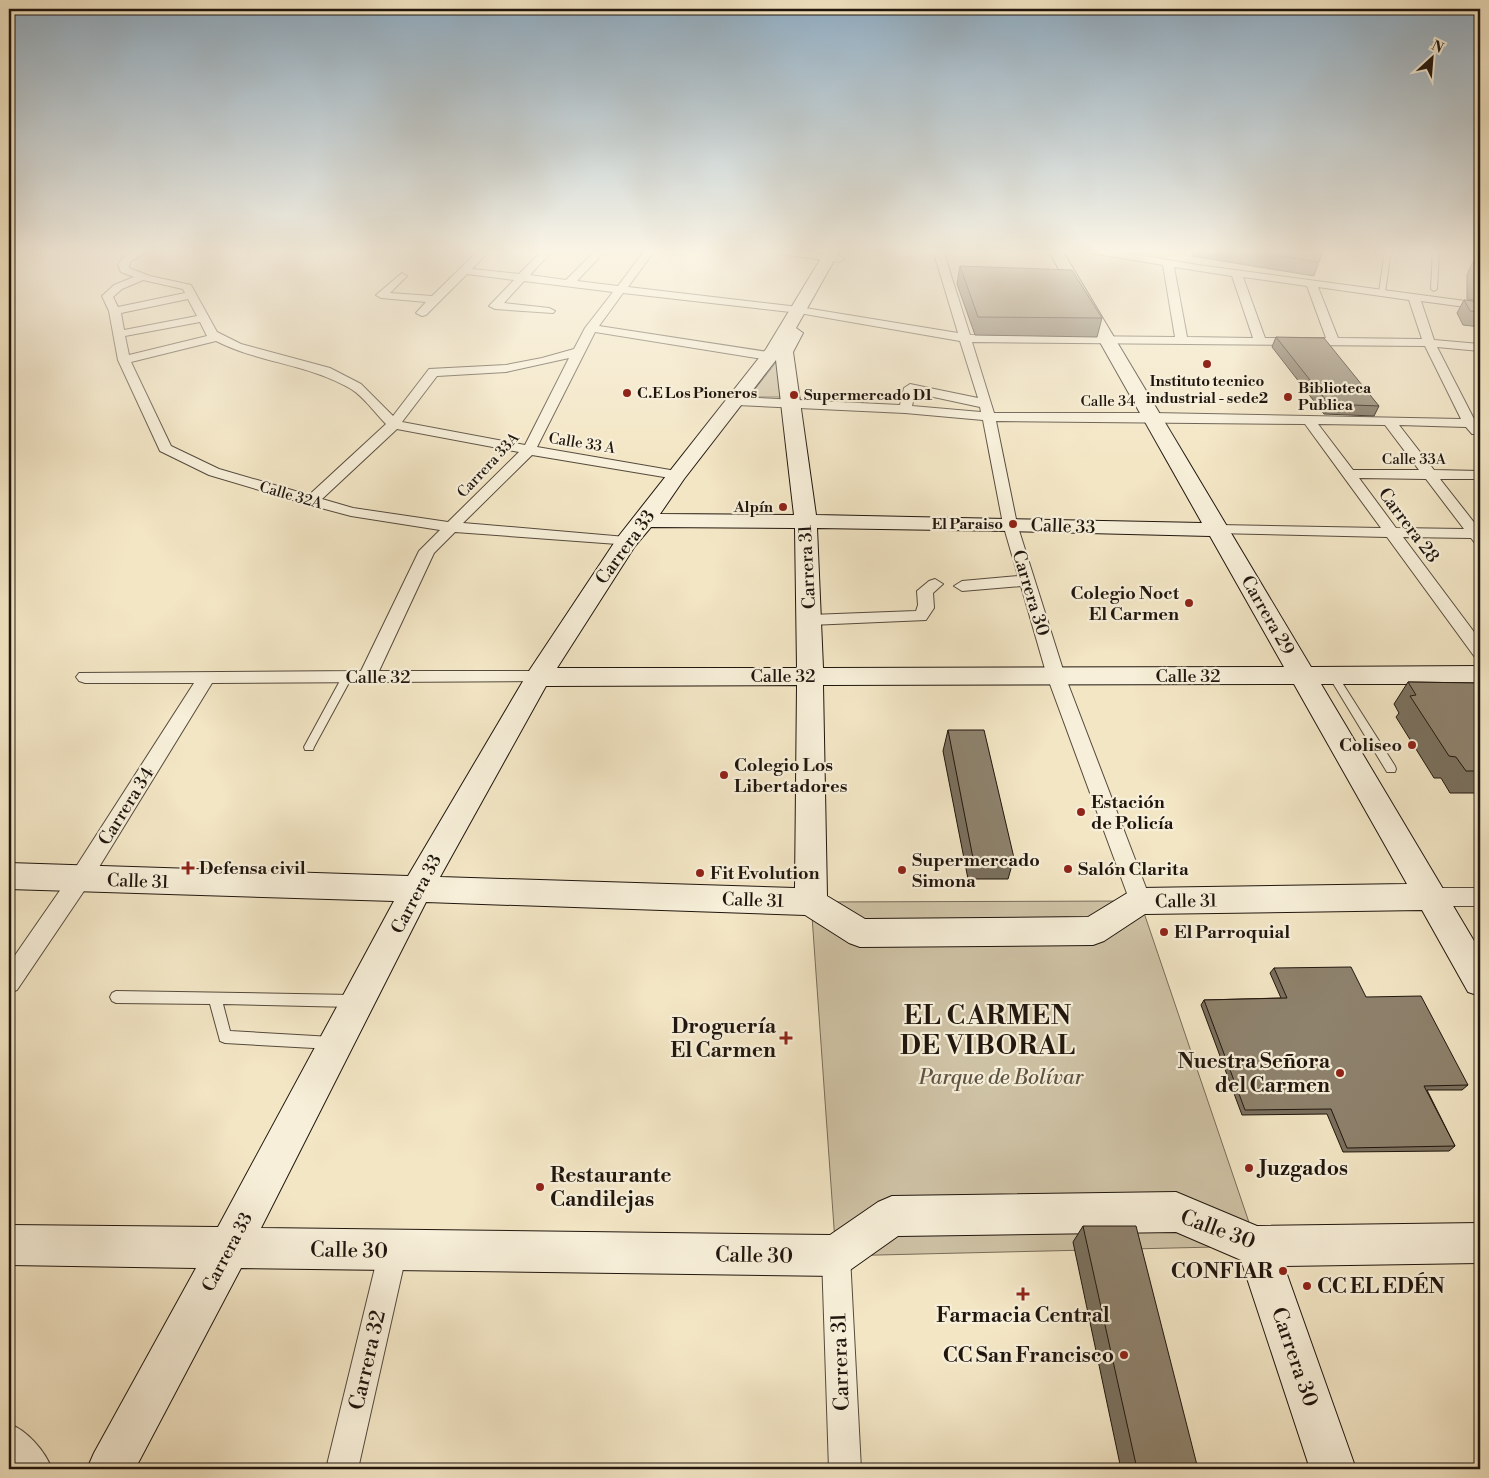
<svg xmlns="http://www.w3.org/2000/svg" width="1489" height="1478" viewBox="0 0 1489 1478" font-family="'Libre Bodoni',serif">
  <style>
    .green { fill: #cfc3a6; stroke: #786c5a }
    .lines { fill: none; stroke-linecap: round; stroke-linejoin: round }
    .lane-casing { stroke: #554a3c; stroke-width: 2 }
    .street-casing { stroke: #554a3c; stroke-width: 2 }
    .secondary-casing { stroke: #20160e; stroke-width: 2 }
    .lane { fill: #f7efd9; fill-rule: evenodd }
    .street { fill: #f7efd9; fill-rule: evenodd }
    .secondary { fill: #f7efd9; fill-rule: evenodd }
    .wall { fill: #7a705e; stroke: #20160e }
    .building { fill: #8e826d; stroke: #20160e }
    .poi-dot { fill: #8f2418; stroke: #f7efd9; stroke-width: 2 }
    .labels { text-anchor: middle; stroke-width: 4.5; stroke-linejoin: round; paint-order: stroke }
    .far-poi-label { font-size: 15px; font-weight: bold; fill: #20160e; stroke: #f7efd9; text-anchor: start }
    .far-street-label { font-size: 15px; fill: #20160e; stroke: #f7efd9 }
    .street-label { font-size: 18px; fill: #20160e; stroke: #f7efd9 }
    .poi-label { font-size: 18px; font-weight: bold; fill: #20160e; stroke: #f7efd9; text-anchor: start }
    .near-poi-label { font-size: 21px; font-weight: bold; fill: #20160e; stroke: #f7efd9; text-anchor: end }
    .near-park-label { font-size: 21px; font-style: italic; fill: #5d5343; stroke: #f7efd9 }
    .near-street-label { font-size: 21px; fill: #20160e; stroke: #f7efd9 }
    .near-district-label { font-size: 26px; font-weight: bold; letter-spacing: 1px; fill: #20160e; stroke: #f7efd9 }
  </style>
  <rect width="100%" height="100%" fill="#f3e6c5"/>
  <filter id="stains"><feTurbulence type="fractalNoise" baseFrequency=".004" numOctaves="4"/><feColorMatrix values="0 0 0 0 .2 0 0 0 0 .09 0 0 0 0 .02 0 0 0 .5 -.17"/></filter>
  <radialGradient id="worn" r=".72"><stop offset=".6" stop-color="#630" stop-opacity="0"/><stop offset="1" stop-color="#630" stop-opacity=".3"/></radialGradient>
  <path class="green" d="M1120,250L1124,251L1172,250L1166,260L1113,251Z
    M777,361L783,397H749Z
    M1140,901L1257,1246L836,1256L811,902Z"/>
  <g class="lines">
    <g class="lane-casing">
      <path id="lane" d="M1385,250H1391L1385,292L1382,294L1379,292Z
        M1433,250H1439L1437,289L1434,291L1431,289Z
        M1333,672L1336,673L1395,766L1396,769L1395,772H1387L1328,675Z
        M347,674L352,677L314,747L313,750H305L304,747L342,677Z
        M116,991L352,995L356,997L358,1001L356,1005L352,1007L223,1004L230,1031L332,1037L337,1039L338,1043L337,1047L332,1049L225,1043L220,1041L219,1037L210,1004L116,1003L112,1001L110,997L112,993Z"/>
    </g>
    <g class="street-casing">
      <path id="street" d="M138,250H150L130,262L129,268L150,276L191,285L217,332L241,344L330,368L361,384L393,416L429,369L506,365L542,358L574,349L585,328L613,292L524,281L504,303L549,308L555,311L553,313L495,309L489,306L514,280L467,274L426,315L422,316L416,313L426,302L381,298L376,295L402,273L407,276L390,293L432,296L479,250H490L472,269L519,274L543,250H553L530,275L566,280L596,250H606L577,281L618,286L645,250H655L628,287L799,307L958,333L933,250H943L970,335L1175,337L1163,265L1091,253L1086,250H1108L1198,265L1480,303V309L1421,301L1434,340L1480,344V351L1437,347L1474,419H1480V434H1472L1466,427L1399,425L1434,470L1480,471V479H1440L1480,530V545L1475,543L1471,538L1403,537L1480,640V658L1474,656L1387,537L1214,533L1211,530L1214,527L1219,525L1381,528L1305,424L996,421L1017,524L1065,676L1151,901L1148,907L1140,910L1132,907L1047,676L1021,586L962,591L954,586L962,581L1018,576L1003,524L983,420L905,413L737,405L731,401L737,397L900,405L904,388L910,384L978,398L960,341L799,313L623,293L599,326L768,352L774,356L768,360L595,332L537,447L676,471L683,475L676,479L532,455L463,523L626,537L634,542L631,545L455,532L434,553L379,671H538L544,673L547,677L544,681L212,683L88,885L17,990L9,993V964L72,873L194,683H85L79,681L76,677L79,673L361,671L419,551L440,530L351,516L306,504L209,475L160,451L118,360L109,311L102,296L114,285L134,277L121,272L118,265L122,258ZM1174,267L1232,276L1253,338L1187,337ZM1243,277L1307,286L1326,338H1265ZM143,280L183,289L185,293L118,307L113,297L122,289ZM1318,287L1409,300L1422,339L1338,338ZM188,299L197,316L124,330L121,313ZM200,322L207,336L129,355L125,336ZM216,341C259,363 309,364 351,389C364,397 375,413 386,424L309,495L219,469L171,446L131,362ZM972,342L1425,346L1461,419L1153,413H994ZM569,358L525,445L402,422L437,376L506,372ZM915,393L980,407L981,412L912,406ZM1318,424L1385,425L1419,470H1353ZM397,429L519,452L448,522L353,508L322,499ZM1359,478L1426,479L1464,529L1396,528Z
        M769,250H794L839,256L844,259L839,262L774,253Z
        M935,579L943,584L933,593L934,608L926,620L810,625L804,624L802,620L804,616L810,615L916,611L918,605L917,591L929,581Z
        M1433,888H1480V906H1433L1425,903L1422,897L1425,891Z
        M393,1237L403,1241L407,1251L358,1469H326L379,1251L383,1241Z
        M836,1242L846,1246L850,1256L861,1469H829L822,1256L826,1246Z
        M9,1424C27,1430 45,1451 52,1469H15L9,1462Z"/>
    </g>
    <g class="secondary-casing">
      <path id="secondary" d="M826,250H840L796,328L803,333L793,352L816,515L1202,523L1048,250H1062L1311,667L1480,666V684H1321L1480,951V996L1468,992L1422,910L1145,914L1104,941L1093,945L860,947L849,943L805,915L426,902L261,1228L830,1235L878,1202L892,1196L1176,1192L1257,1226L1480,1223V1263L1284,1266L1356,1469H1310L1241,1260L1176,1232L898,1236L850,1270L836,1276L241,1268L135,1469H87L94,1453L196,1268L9,1265V1225L218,1227L394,901L9,889V863L408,876L529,671L618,537L766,349ZM776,360L794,515L660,514L684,479ZM651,527L795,528L797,668H557L635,546ZM817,528L1010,531L1210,536L1284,667L823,668ZM1294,684L1407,884L1140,888L1129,892L1088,917L865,919L827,896L823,685ZM797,685L795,888L440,877L546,686Z"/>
    </g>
    <use href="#lane" class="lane"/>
    <use href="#street" class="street"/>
    <use href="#secondary" class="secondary"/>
  </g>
  <path class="wall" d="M1194,250H1323L1314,276L1192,256Z
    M1473,261L1480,262V301L1467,299V275Z
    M960,266L1102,318L1097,337L975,335L957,284Z
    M1464,300L1480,302V327L1463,325L1457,313Z
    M1276,337L1379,406L1374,416L1324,414L1272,347Z
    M1408,682L1480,683V793H1450L1441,778H1434L1396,717L1399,713L1394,704Z
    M948,730L1014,858L1008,879H968L943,751Z
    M1274,968L1366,997L1468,1085L1462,1090H1427L1455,1146L1449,1151L1343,1152L1327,1114L1242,1115L1201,1005L1204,1000L1281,998L1270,973Z
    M1083,1226L1198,1469H1121L1073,1242Z"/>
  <path class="building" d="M1241,250H1323L1319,262Z
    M1473,261L1480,262V286L1474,285Z
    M960,266L1072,270L1102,318L978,317Z
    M1464,300L1480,302V312L1470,311Z
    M1276,337L1324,338L1379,406L1329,404Z
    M1408,682L1480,683V771H1466L1456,757L1449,756L1410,696L1416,695Z
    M948,730H984L1014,858H973Z
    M1351,967L1366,997L1421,996L1468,1085L1424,1086L1455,1146L1347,1148L1331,1109L1245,1110L1204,1000L1287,998L1274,968Z
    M1083,1226H1136L1198,1469H1137Z"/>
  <linearGradient id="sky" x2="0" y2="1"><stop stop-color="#8facc1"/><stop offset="0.55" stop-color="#faf4e5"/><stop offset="1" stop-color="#faf4e5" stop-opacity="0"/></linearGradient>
  <rect width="1489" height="457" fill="url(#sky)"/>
  <g class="poi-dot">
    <circle cx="1207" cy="364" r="5"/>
    <circle cx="627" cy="393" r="5"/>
    <circle cx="794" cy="395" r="5"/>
    <circle cx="1288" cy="397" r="5"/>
    <circle cx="783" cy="507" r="5"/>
    <circle cx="1013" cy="524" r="5"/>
    <circle cx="1189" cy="603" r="5"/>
    <circle cx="1412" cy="745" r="5"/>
    <circle cx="724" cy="775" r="5"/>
    <circle cx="1081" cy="812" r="5"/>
    <path d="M185.5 860.5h5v5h5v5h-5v5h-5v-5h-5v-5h5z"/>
    <circle cx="1068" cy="869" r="5"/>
    <circle cx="902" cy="870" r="5"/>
    <circle cx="700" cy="873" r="5"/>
    <circle cx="1164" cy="932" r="5"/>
    <path d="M783.5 1030.5h5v5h5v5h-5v5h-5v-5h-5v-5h5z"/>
    <circle cx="1340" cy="1073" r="5"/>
    <circle cx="1249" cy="1168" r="5"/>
    <circle cx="540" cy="1187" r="5"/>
    <circle cx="1283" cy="1271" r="5"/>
    <circle cx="1307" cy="1286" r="5"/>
    <path d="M1020.5 1286.5h5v5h5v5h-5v5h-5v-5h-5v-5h5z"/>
    <circle cx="1124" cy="1355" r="5"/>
  </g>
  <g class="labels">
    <g class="far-poi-label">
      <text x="1207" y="386" text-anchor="middle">Instituto tecnico<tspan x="1207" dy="17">industrial - sede2</tspan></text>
      <text x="1298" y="393">Biblioteca<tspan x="1298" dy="17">Publica</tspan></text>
      <text x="637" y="398">C.E Los Pioneros</text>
      <text x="804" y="400">Supermercado D1</text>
      <text x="773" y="512" text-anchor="end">Alpín</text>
      <text x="1003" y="529" text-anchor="end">El Paraiso</text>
    </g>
    <g class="far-street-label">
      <text x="1108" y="406">Calle 34</text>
      <text transform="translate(582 443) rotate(9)" y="5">Calle 33 A</text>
      <text x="1414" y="464">Calle 33A</text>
      <text transform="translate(488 465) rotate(-47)" y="5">Carrera 33A</text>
      <text transform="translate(291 495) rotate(16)" y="5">Calle 32A</text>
    </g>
    <g class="street-label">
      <text transform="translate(1409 525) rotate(53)" y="6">Carrera 28</text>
      <text transform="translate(1063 526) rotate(2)" y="6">Calle 33</text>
      <text transform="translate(625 547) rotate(-54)" y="6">Carrera 33</text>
      <text transform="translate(807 567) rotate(-93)" y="6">Carrera 31</text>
      <text transform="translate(1031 593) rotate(73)" y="6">Carrera 30</text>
      <text transform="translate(1268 615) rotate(60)" y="6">Carrera 29</text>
      <text x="783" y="682">Calle 32</text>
      <text x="1188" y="682">Calle 32</text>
      <text x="378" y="683">Calle 32</text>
      <text transform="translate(126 806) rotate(-58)" y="6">Carrera 34</text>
      <text transform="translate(138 881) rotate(2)" y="6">Calle 31</text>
      <text transform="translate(416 894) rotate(-62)" y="6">Carrera 33</text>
      <text transform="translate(753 900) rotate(2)" y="6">Calle 31</text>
      <text transform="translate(1186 901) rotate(-1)" y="6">Calle 31</text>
      <text transform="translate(227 1252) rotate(-62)" y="6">Carrera 33</text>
    </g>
    <g class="poi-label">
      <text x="1179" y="599" text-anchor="end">Colegio Noct<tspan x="1179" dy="21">El Carmen</tspan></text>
      <text x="1402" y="751" text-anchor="end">Coliseo</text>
      <text x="734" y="771">Colegio Los<tspan x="734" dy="21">Libertadores</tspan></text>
      <text x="1091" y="808">Estación<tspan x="1091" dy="21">de Policía</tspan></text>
      <text x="912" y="866">Supermercado<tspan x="912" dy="21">Simona</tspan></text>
      <text x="199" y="874">Defensa civil</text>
      <text x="1078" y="875">Salón Clarita</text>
      <text x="710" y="879">Fit Evolution</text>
      <text x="1174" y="938">El Parroquial</text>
    </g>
    <g class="near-poi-label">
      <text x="776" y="1033">Droguería<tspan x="776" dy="24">El Carmen</tspan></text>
      <text x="1330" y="1068">Nuestra Señora<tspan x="1330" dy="24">del Carmen</tspan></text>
      <text x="1259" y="1175" text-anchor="start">Juzgados</text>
      <text x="550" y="1182" text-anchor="start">Restaurante<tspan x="550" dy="24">Candilejas</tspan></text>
      <text x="1273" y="1278">CONFIAR</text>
      <text x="1317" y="1293" text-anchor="start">CC EL EDÉN</text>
      <text x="1023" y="1322" text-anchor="middle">Farmacia Central</text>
      <text x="1114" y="1362">CC San Francisco</text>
    </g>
    <g class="near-park-label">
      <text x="1001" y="1084">Parque de Bolívar</text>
    </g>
    <g class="near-street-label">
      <text transform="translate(1218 1229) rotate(20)" y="7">Calle 30</text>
      <text transform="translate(349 1250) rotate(1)" y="7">Calle 30</text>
      <text transform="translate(754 1255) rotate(1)" y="7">Calle 30</text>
      <text transform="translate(1295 1357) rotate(71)" y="7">Carrera 30</text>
      <text transform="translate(367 1360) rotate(-77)" y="7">Carrera 32</text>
      <text transform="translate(840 1362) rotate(-92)" y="7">Carrera 31</text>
    </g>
    <g class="near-district-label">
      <text x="988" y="1024">EL CARMEN<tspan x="988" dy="30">DE VIBORAL</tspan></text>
    </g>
  </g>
  <rect width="1489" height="1478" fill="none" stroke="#f3e6c5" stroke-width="30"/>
  <rect x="10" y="10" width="1469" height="1458" fill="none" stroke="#20160e" stroke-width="2.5"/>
  <rect x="15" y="15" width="1459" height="1448" fill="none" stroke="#20160e"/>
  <g transform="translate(1432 58) rotate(26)" stroke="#f7efd9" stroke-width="4" paint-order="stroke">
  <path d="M0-4L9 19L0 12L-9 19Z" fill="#20160e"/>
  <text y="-8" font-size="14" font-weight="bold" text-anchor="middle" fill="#20160e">N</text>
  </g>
  <rect width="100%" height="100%" filter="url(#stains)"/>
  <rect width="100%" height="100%" fill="url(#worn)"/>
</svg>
